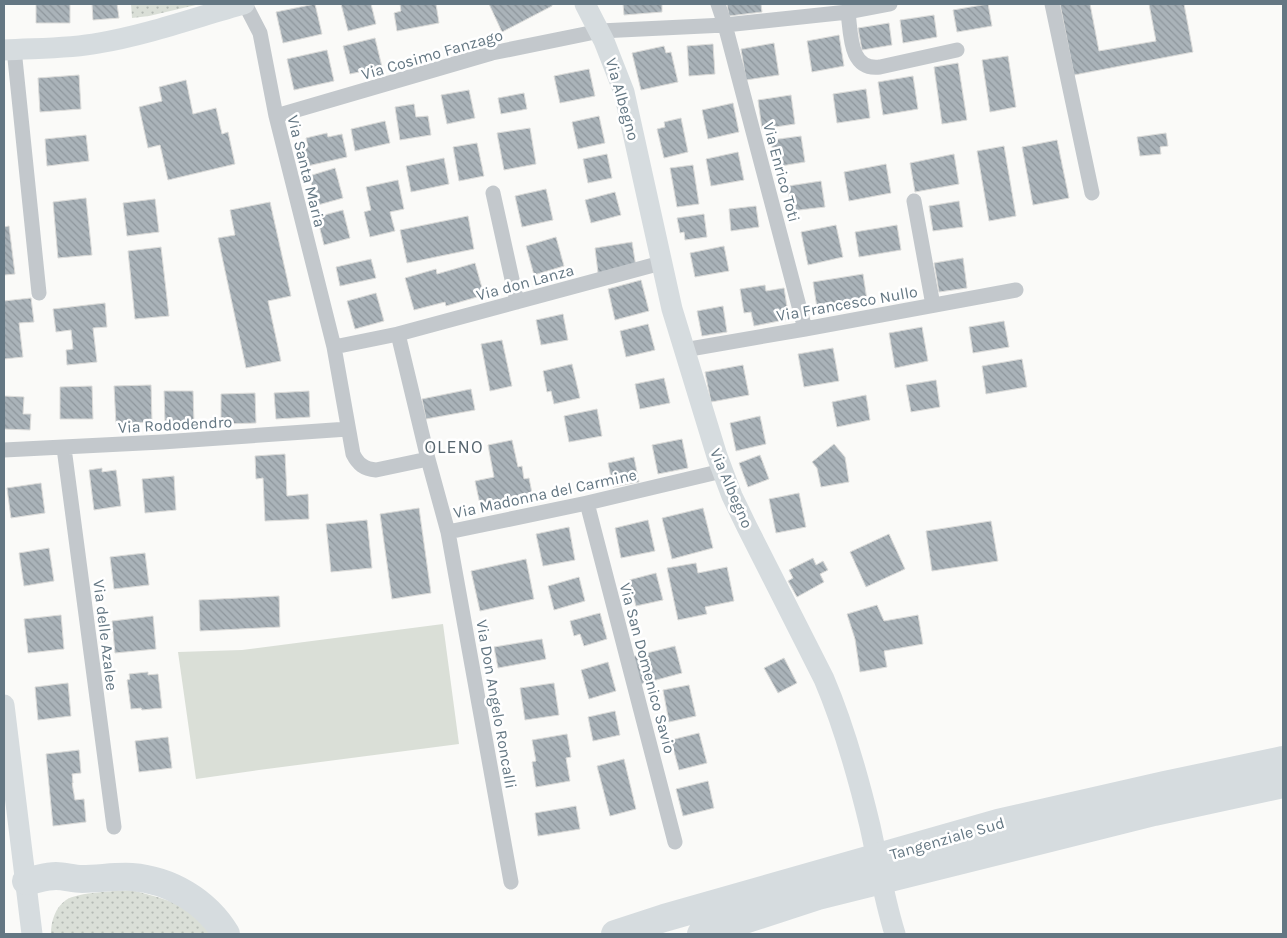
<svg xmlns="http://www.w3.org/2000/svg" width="1287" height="938" viewBox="0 0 1287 938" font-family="Karla,sans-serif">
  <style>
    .grass { fill: url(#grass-dots) }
    .park { fill: #dadfd7 }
    .building { fill: url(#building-back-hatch); stroke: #dcdcda }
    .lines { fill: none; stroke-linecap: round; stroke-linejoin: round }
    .street { stroke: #c3c8cc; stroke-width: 15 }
    .secondary { stroke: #d6dcdf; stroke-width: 21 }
    .highway { stroke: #d6dcdf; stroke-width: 28 }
    .labels { text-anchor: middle; stroke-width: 5; stroke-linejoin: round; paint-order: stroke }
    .street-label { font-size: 16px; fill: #647783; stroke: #fff }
    .neighbourhood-label { font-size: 18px; letter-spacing: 1px; fill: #56656e; stroke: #fff }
  </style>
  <defs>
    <pattern id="grass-dots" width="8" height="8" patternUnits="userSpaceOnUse" patternTransform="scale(1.25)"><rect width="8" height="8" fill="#dadfd7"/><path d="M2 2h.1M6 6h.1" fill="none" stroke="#b4bab4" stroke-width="1.8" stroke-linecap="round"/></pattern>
    <pattern id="building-back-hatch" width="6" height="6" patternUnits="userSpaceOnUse" patternTransform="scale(1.25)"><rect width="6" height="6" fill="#aab3b9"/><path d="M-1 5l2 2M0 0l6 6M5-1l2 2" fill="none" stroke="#8e969c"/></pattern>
  </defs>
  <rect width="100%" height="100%" fill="#fafaf8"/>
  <path class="grass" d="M131,4H200L149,16L132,18Z
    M132,890L157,897L188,907L211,934H51C51,921 55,908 66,900C78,892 116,891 132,890Z"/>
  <path class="park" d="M443,624L459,744L259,770L196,779L178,652L242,650Z"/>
  <path class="building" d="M36,4H70V23H36Z
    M92,4H117L119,18L93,20Z
    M315,4L322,34L283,43L276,12Z
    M341,4H371L376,24L348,31Z
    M400,4H436L439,23L397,31L394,13L401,11Z
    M489,4H552V6L502,32Z
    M623,4H662V12L624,15Z
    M727,4H761L762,12L729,16Z
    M988,4L992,26L957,32L953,10Z
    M1060,4H1090L1099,51L1156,41L1149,4H1184L1193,52L1074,75Z
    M934,15L937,37L903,43L900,20Z
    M889,23L892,45L862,50L858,28Z
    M839,35L844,66L812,72L807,41Z
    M375,38L382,67L350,74L343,46Z
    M774,43L779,75L746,80L741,49Z
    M713,44L715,74L689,76L687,46Z
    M664,46L666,53L671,52L678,82L641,90L632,53Z
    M327,50L334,81L294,90L287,59Z
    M1008,56L1016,107L990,112L982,60Z
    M958,63L967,120L942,124L934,67Z
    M589,69L595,96L560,103L554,76Z
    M79,75L81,109L40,112L38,78Z
    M913,76L918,109L883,115L878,82Z
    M186,80L193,114L216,108L222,134L228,132L235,164L168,180L160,145L148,148L139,107L162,101L159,87Z
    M866,89L870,118L837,123L833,94Z
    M469,90L475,118L447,124L441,95Z
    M524,93L527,109L501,114L498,98Z
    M791,95L795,124L762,129L758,100Z
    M733,103L739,132L708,139L702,110Z
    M414,104L416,117L428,116L431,135L400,140L395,107Z
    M599,116L605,143L578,149L572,122Z
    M681,118L688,152L664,158L657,129L665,127L664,122Z
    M385,121L390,143L355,151L351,129Z
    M530,128L536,164L504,170L497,133Z
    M327,133L328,137L342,134L347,157L303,167L299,149L308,147L306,138Z
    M1166,133L1168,146L1160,147L1161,154L1140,156L1137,137Z
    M86,135L89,161L47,166L45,139Z
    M801,136L805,162L775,167L771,140Z
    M1057,140L1069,198L1033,205L1022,147Z
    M477,143L484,176L459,181L453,147Z
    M1004,146L1016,216L989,221L977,151Z
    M738,152L744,180L711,186L706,159Z
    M607,154L612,178L588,183L583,159Z
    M954,154L959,184L915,192L910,163Z
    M444,158L449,184L411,192L406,166Z
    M886,164L891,193L849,201L844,172Z
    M693,165L699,204L677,207L670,168Z
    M335,168L343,198L318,205L309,176Z
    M398,180L404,209L390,212L395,231L370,237L364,212L371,210L366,187Z
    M821,181L825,207L791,211L788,186Z
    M546,189L553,220L522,227L515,196Z
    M615,192L621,215L591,223L585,200Z
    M86,198L92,255L58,258L53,202Z
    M155,199L159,232L127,236L123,203Z
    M959,201L963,227L933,231L929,206Z
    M270,202L291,296L268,301L281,361L246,368L218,238L235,235L230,210Z
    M756,206L759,227L731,231L729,209Z
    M343,210L350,238L324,245L317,217Z
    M704,214L707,237L685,240L684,232L680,233L677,218Z
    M468,216L474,249L407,263L400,230Z
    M836,225L843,257L808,265L801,232Z
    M897,225L901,250L859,257L855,232Z
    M9,226L15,274L4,275V227Z
    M556,237L564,266L534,275L526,246Z
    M632,242L636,267L598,273L595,248Z
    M724,246L729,271L695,277L690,253Z
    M161,247L169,316L135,319L128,251Z
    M963,258L967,288L939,292L934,263Z
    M371,259L376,278L340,286L336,267Z
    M475,263L484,295L446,306L445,302L414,310L405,278L436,269L437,274Z
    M863,274L867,300L817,308L813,282Z
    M641,280L649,311L615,320L608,289Z
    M765,285L766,291L784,288L789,319L754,326L751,312L744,313L740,289Z
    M376,293L384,321L355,329L347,301Z
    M31,298L34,322L19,323L23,357L4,359V301Z
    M105,303L107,327L93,328L97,362L67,365L66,350L73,349L71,330L56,332L53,309Z
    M723,306L727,332L702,336L697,311Z
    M563,314L568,340L541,345L536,320Z
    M1004,321L1009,347L973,353L969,327Z
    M648,324L655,350L626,357L620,331Z
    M922,327L928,361L895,368L889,333Z
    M502,340L512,386L490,391L481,344Z
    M833,348L839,381L804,387L798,354Z
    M1022,359L1027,387L986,394L982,366Z
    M572,364L580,398L554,404L551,391L547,392L543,371Z
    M743,365L749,395L711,402L705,372Z
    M664,378L670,403L640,409L635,384Z
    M936,380L940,407L911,412L906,385Z
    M151,385L152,422L116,424L114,386Z
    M92,386L93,419H60V387Z
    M471,389L475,410L426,419L422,399Z
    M164,391H193L194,422L165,423Z
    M309,391L310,417L276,419L274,393Z
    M255,393L256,423L221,424V394Z
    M866,395L870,420L837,427L832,402Z
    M4,396L24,397L23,414H31L30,430L4,429Z
    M597,409L602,436L569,442L564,416Z
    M760,416L766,444L736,451L730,423Z
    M682,439L688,468L658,474L652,445Z
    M512,440L518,467L522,466L524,479L529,478L533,498L481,509L475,481L494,477L488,445Z
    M834,444L845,457L849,482L821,487L817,468L812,462Z
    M285,454L287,496L308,494L309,519L265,521L263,478L256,479L255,456Z
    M760,455L769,479L748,487L739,463Z
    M634,457L639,482L613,487L608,463Z
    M102,468V472L116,470L121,506L94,510L89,470Z
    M174,476L176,510L145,513L142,479Z
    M41,483L45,513L11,518L7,488Z
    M799,493L806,527L776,533L769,499Z
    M419,508L431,593L392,599L380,514Z
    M703,508L713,548L672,559L662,518Z
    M367,520L372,568L331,572L326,524Z
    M648,520L655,551L621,558L615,528Z
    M991,521L998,561L932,571L926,531Z
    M569,527L575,560L543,566L536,534Z
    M889,534L905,569L866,587L850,552Z
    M49,548L54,581L24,586L19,553Z
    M145,553L149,585L114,589L110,557Z
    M813,558L816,565L823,561L828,570L820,574L824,582L797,597L788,581L793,578L789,570Z
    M526,559L534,599L480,611L471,571Z
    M696,563L698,573L727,567L734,601L705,607L707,614L678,620L667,568Z
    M656,573L663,600L636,606L629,580Z
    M579,577L585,601L554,610L548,586Z
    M279,596L280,627L200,631L199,600Z
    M877,605L884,621L918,615L923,644L884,651L887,667L860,672L855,639L847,614Z
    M600,613L607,639L584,646L580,634L574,636L570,621Z
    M61,615L64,649L28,653L24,619Z
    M153,616L156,649L115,653L112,621Z
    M542,639L546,659L498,668L494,647Z
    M675,646L682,673L638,685L631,657Z
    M784,658L797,683L778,693L764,668Z
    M608,662L616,691L589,699L581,670Z
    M148,672V675L158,674L162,708L142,710L141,708L131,709L127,680L130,679L129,674Z
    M68,683L71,716L38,720L35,687Z
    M554,683L559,715L525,720L520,688Z
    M689,685L696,716L669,722L663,690Z
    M615,711L620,735L593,741L588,717Z
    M699,733L707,763L679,770L671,740Z
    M567,734L571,757L566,758L570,781L536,787L532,762L536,761L532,740Z
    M168,737L172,768L139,772L135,741Z
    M79,750L81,773L72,774L73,783H72L75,800L84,799L86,822L53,826L46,754Z
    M624,759L636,809L610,816L597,766Z
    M708,781L714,808L683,816L676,789Z
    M576,806L580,829L538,836L535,813Z"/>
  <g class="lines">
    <path class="street" d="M245,4L260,33L276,116L334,347L353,454C358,464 364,469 376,470L428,459L398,334L334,347
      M718,4L725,25L805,329
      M1052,4L1092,193
      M848,12C851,34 849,71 880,67L957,50
      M14,49L39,293
      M276,116L492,53L600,31L725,25L848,12L890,4
      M493,193L517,302
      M914,201L933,305
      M398,334L661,263
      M684,350L805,329L1016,290
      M64,448L114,827
      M4,450L162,442L348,429
      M428,459L448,532L587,503L722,471
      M587,503L675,842
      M448,532L511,882"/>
    <path class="secondary" d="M585,4L604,41L624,92L672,309L717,456L732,496L747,527L824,679C844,726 858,776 870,826C878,862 884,899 895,934
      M4,50C36,48 68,49 99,43C147,35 197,17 244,4
      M4,705L32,934"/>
    <path class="highway" d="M26,881C35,880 46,876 56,876C65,876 73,879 82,879C99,879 115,876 132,877C170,880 206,901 226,934
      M615,934L664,918L998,823L1165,785L1283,760
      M701,934L818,896L1154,812L1283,784"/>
  </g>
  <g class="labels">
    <g class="street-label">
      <text transform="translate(432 54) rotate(-16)" y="6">Via Cosimo Fanzago</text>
      <text transform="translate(623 99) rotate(74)" y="6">Via Albegno</text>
      <text transform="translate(307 171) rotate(76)" y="6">Via Santa Maria</text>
      <text transform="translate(782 172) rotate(75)" y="6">Via Enrico Toti</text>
      <text transform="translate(525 282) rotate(-15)" y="6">Via don Lanza</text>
      <text transform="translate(847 303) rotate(-10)" y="6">Via Francesco Nullo</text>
      <text transform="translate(175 424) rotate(-3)" y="6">Via Rododendro</text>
      <text transform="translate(732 488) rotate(67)" y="6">Via Albegno</text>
      <text transform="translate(545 493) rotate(-12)" y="6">Via Madonna del Carmine</text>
      <text transform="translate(106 635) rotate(83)" y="6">Via delle Azalee</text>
      <text transform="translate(648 668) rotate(75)" y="6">Via San Domenico Savio</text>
      <text transform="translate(497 704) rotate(80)" y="6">Via Don Angelo Roncalli</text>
      <text transform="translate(947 838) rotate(-16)" y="6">Tangenziale Sud</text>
    </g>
    <g class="neighbourhood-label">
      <text x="454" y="453">OLENO</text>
    </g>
  </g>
  <rect width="1287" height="938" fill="none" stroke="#647783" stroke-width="10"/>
</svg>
